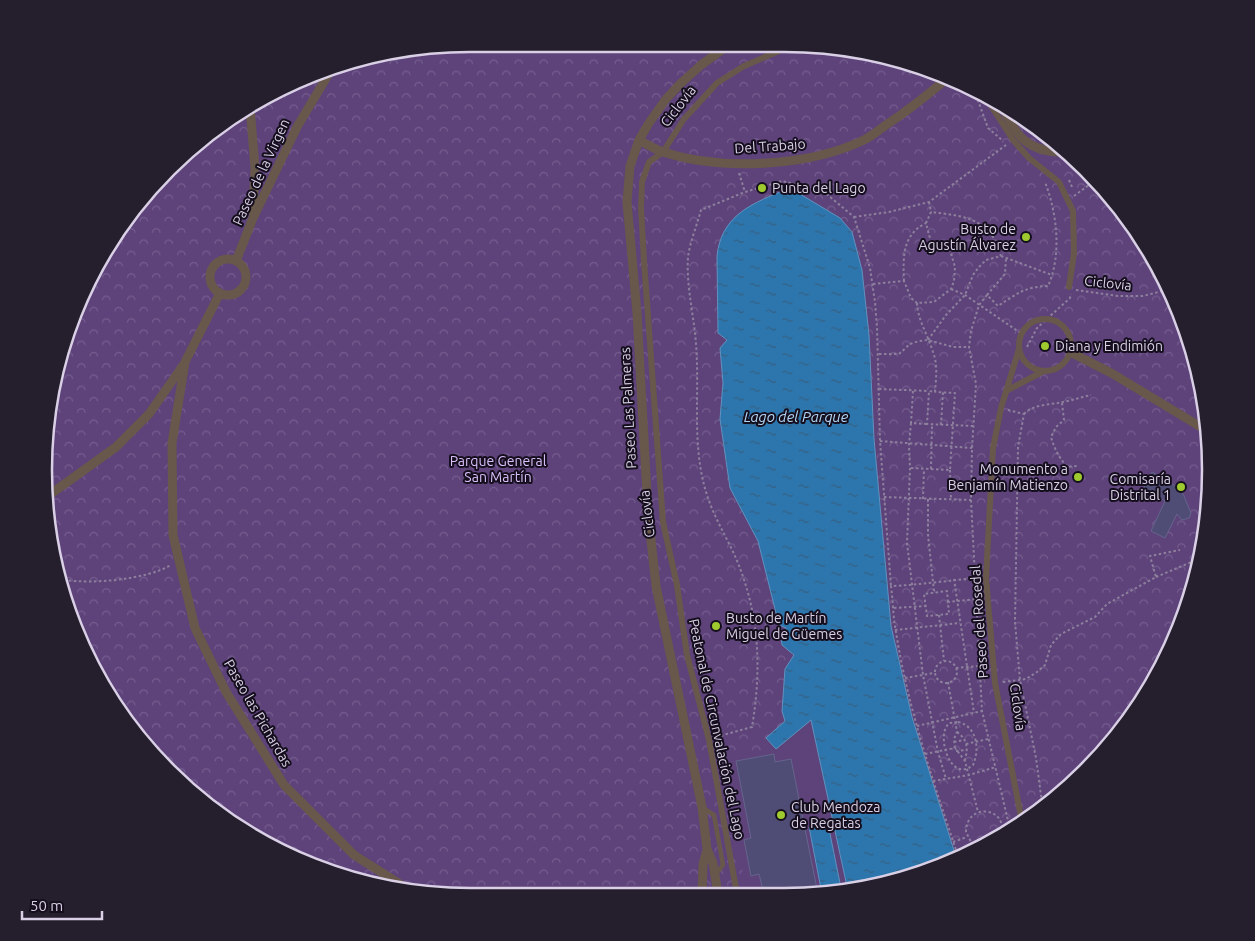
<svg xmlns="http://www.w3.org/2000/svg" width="1255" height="941" viewBox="0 0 1255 941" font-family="Ubuntu,sans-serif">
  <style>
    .park { fill: url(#park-crowns) }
    .pitch { fill: #5e437b }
    .water { fill: url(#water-ripples); stroke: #6191be }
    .building { fill: #4f4d75; stroke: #65648d }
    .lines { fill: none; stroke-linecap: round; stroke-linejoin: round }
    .path { stroke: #8d809c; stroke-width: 2; stroke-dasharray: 2.5 2.5; stroke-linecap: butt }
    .service { stroke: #67584b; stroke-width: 4.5 }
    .pedestrian { stroke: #67584b; stroke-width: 6 }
    .minor { stroke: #67584b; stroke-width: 9 }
    .poi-dot { fill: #9eca2f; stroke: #150e1d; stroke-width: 2 }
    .labels { text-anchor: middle; stroke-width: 4; stroke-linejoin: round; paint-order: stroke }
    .street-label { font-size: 14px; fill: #d9d0e6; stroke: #150e1d }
    .poi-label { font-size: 14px; fill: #d9d0e6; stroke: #150e1d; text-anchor: start }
    .park-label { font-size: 14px; fill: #dbc1fc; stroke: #150e1d }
    .water-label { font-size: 15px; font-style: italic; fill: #b2d5f4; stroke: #150e1d }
    .rim { fill: none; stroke: #d9d0e6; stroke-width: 2.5 }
  </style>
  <defs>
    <pattern id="park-crowns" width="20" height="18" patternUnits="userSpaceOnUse" patternTransform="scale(1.25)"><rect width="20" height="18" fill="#5e437b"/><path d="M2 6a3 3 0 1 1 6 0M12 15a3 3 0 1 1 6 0" fill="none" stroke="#745d8e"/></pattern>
    <pattern id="water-ripples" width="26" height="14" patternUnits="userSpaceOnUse" patternTransform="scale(1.25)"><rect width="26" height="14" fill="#2d76ad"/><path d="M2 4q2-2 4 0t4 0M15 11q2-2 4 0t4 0" fill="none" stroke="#356083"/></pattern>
  </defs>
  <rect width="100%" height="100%" fill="#312042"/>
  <path class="park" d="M471,44L812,45L895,58L1022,116L1123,211L1167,282L1197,360L1210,443L1208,526L1189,608L1154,684L1105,752L1044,809L948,865L840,894L442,896L360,883L257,840L189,792L132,730L76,634L45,499L52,388L88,282L169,169L257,101L360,58Z"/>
  <path class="pitch" d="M811,719L848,891L840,894H748L717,759L776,749Z"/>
  <path class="water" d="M780,192L800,194L840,218L852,232L862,270L869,335L874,439L891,626L912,717L957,860L948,865L848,891L811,720L776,749L766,738L785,721L782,711L785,669L794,655L782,645L781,638L786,634V628L779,625L758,541L730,488L720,419L723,383L720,348L727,340L718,333L717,256C721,218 748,205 780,192Z
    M828,824L842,893L840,894H822L809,827Z"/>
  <path class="building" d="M1152,472L1181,489L1191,513L1189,518L1182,520L1177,514L1165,538L1151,531L1165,501L1144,488Z
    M774,754L775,762L791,759L818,894H764L759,874L751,876L744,840L751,838L736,761Z"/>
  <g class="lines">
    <path class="path" d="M976,95L988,128L1002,140
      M1022,116L1023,123
      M739,173L745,192
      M1069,180L1073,189
      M1074,196L1093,182
      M929,202L931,212L926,223L932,246L949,247L955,267L954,281L951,289L934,302L917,303C918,321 928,335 933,352C938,365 936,379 935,392L929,391L927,424L973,426
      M854,217L889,212L929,202L1006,145
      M1001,256L1052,275
      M904,281C903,257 902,235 926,223
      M873,284L904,281L911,298L917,303
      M951,289L965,295L1022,334
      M1076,290L1118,296H1143L1170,289
      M987,295L1005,274L1006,258
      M928,340L946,315L965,295L973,275L979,267L986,260L1001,256C998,250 996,243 993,237C980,216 953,215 931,212
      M1027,347L1037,328L1070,298L1071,294
      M879,354H899L910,344L919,341L928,340L953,347H969
      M879,389L929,391
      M913,391L911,423L927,424
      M1062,403L1064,420L1056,427L1051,437C1054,448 1060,460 1068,467L1077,466
      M1008,410L1024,414L1018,447L1015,622L1020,680L1036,758L1043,810
      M1024,414C1033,404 1050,405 1063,402C1073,400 1082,397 1091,395
      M911,423L909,445L910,468L907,543L923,675L938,752L946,779
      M941,425L943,392
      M880,441L972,448
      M911,468L931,469L932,425
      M931,469L950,470L955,393L936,392
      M950,470L951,499
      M884,497L971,500
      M923,499L924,469
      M928,499V535L934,591
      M1156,577L1194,561H1200
      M954,579L974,713
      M64,580C93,584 145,580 171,565
      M948,602L947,591L924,594L927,616L949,614L948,602L977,599
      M894,608L925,606
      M939,615L944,661
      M895,630L960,623
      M935 672a11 11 0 1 1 22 0a11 11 0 1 1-22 0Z
      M956,668L978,666
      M905,678L934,673
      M948,682L957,732L954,739L955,748
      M1003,682L1026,679L1037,672L1045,665L1051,645L1061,634L1095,617L1107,604L1156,577L1150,556L1180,550
      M958,722C977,726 980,749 973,765C949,785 935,731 950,723C951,723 956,722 958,722Z
      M917,726L982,711
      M957,732C968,740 968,748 965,760
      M716,737L752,727C761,673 760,623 741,571C732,545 715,521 707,495C691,446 700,394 696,344C694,315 686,286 688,257C690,242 697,225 701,210L745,192L782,181L823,191L854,217L870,268L875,302L877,327L880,441L891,586
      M954,742L964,740
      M966,744L988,739
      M956,751L966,750
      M925,754L955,748L965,761L978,812
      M933,781L969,775L996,767
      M1010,829L982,711L971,500L972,448L976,384L969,347L971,331L979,305L987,295L998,306C1018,293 1024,287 1048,286C1062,255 1057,213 1045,182
      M953,842L967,837
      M978,847L972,844L966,832C966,803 1006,806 1002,833
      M959,859C934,784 908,709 896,632C893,617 893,601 891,586C921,585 950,580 979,578"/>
    <path class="service" d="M703,808L714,815L723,865L716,874"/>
    <path class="pedestrian" d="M988,101L1013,140L1029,158L1059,182L1073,211L1074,253L1069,287
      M1019 345a26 26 0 1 1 52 0a26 26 0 1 1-52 0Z
      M1019,349L1001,408L993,448L986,578L995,683L1022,822
      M1006,391L1044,371
      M737,894L709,740L687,655L677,585L663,522L644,261L641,208L642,182L649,162L663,152L684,119L717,83L744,66L793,45"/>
    <path class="minor" d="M250,106L255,168L253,213
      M1003,107C1015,136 1028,151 1060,152
      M639,140C647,144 654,149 663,152C722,171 807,167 864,140C872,136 879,130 886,125C906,112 925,97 944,81
      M210 277a18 18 0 1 1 36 0a18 18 0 1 1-36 0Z
      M236,261L253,218L297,127L331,70
      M220,293L185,362L172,443L173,535L195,628L226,692L284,785L354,855L411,891
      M1070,352L1113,374L1209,432
      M45,495L52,493L116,447L149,414L184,364
      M718,894L713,863L707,849L702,807L656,586L648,512L637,313L627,202L630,166L639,140L649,123L666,99L680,84L701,65L723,49L732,44
      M702,895L703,864L707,850"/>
  </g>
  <g class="poi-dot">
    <circle cx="762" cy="188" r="5"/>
    <circle cx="1026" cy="237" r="5"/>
    <circle cx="1045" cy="346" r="5"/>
    <circle cx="1078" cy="477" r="5"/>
    <circle cx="1181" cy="487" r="5"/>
    <circle cx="716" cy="626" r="5"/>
    <circle cx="781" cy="815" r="5"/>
  </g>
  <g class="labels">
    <g class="street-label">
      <text transform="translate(678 106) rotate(-52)" y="5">Ciclovía</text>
      <text transform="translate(770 146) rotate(-4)" y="5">Del Trabajo</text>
      <text transform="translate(261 172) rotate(-65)" y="5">Paseo de la Virgen</text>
      <text transform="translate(1108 283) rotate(6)" y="5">Ciclovía</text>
      <text transform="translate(628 408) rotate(-93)" y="5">Paseo Las Palmeras</text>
      <text transform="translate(647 514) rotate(-97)" y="5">Ciclovía</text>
      <text transform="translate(979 622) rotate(-94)" y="5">Paseo del Rosedal</text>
      <text transform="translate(1018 707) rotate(82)" y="5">Ciclovía</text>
      <text transform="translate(258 713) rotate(60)" y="5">Paseo las Pichardas</text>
      <text transform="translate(717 729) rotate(78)" y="5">Peatonal de Circunvalación del Lago</text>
    </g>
    <g class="poi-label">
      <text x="772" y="193">Punta del Lago</text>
      <text x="1016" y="234" text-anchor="end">Busto de<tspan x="1016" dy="16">Agustín Álvarez</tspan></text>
      <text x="1055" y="351">Diana y Endimión</text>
      <text x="1068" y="474" text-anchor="end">Monumento a<tspan x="1068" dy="16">Benjamín Matienzo</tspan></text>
      <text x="1171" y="484" text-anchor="end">Comisaría<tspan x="1171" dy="16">Distrital 1</tspan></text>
      <text x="726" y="623">Busto de Martín<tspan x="726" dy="16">Miguel de Güemes</tspan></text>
      <text x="791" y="812">Club Mendoza<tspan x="791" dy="16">de Regatas</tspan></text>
    </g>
    <g class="park-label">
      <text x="498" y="466">Parque General<tspan x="498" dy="16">San Martín</tspan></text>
    </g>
    <g class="water-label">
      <text x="796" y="422">Lago del Parque</text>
    </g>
  </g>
  <path d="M0 0H1255V941H0ZM470 52H784A418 418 0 0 1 1202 470V470A418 418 0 0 1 784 888H470A418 418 0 0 1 52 470V470A418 418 0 0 1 470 52Z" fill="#251e2d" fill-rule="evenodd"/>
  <path class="rim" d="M470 52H784A418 418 0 0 1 1202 470V470A418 418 0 0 1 784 888H470A418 418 0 0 1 52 470V470A418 418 0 0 1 470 52Z"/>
  <path d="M22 911v8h80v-8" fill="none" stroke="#d9d0e6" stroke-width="2.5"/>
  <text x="30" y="911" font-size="15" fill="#d9d0e6" stroke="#150e1d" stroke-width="4" paint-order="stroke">50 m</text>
</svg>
